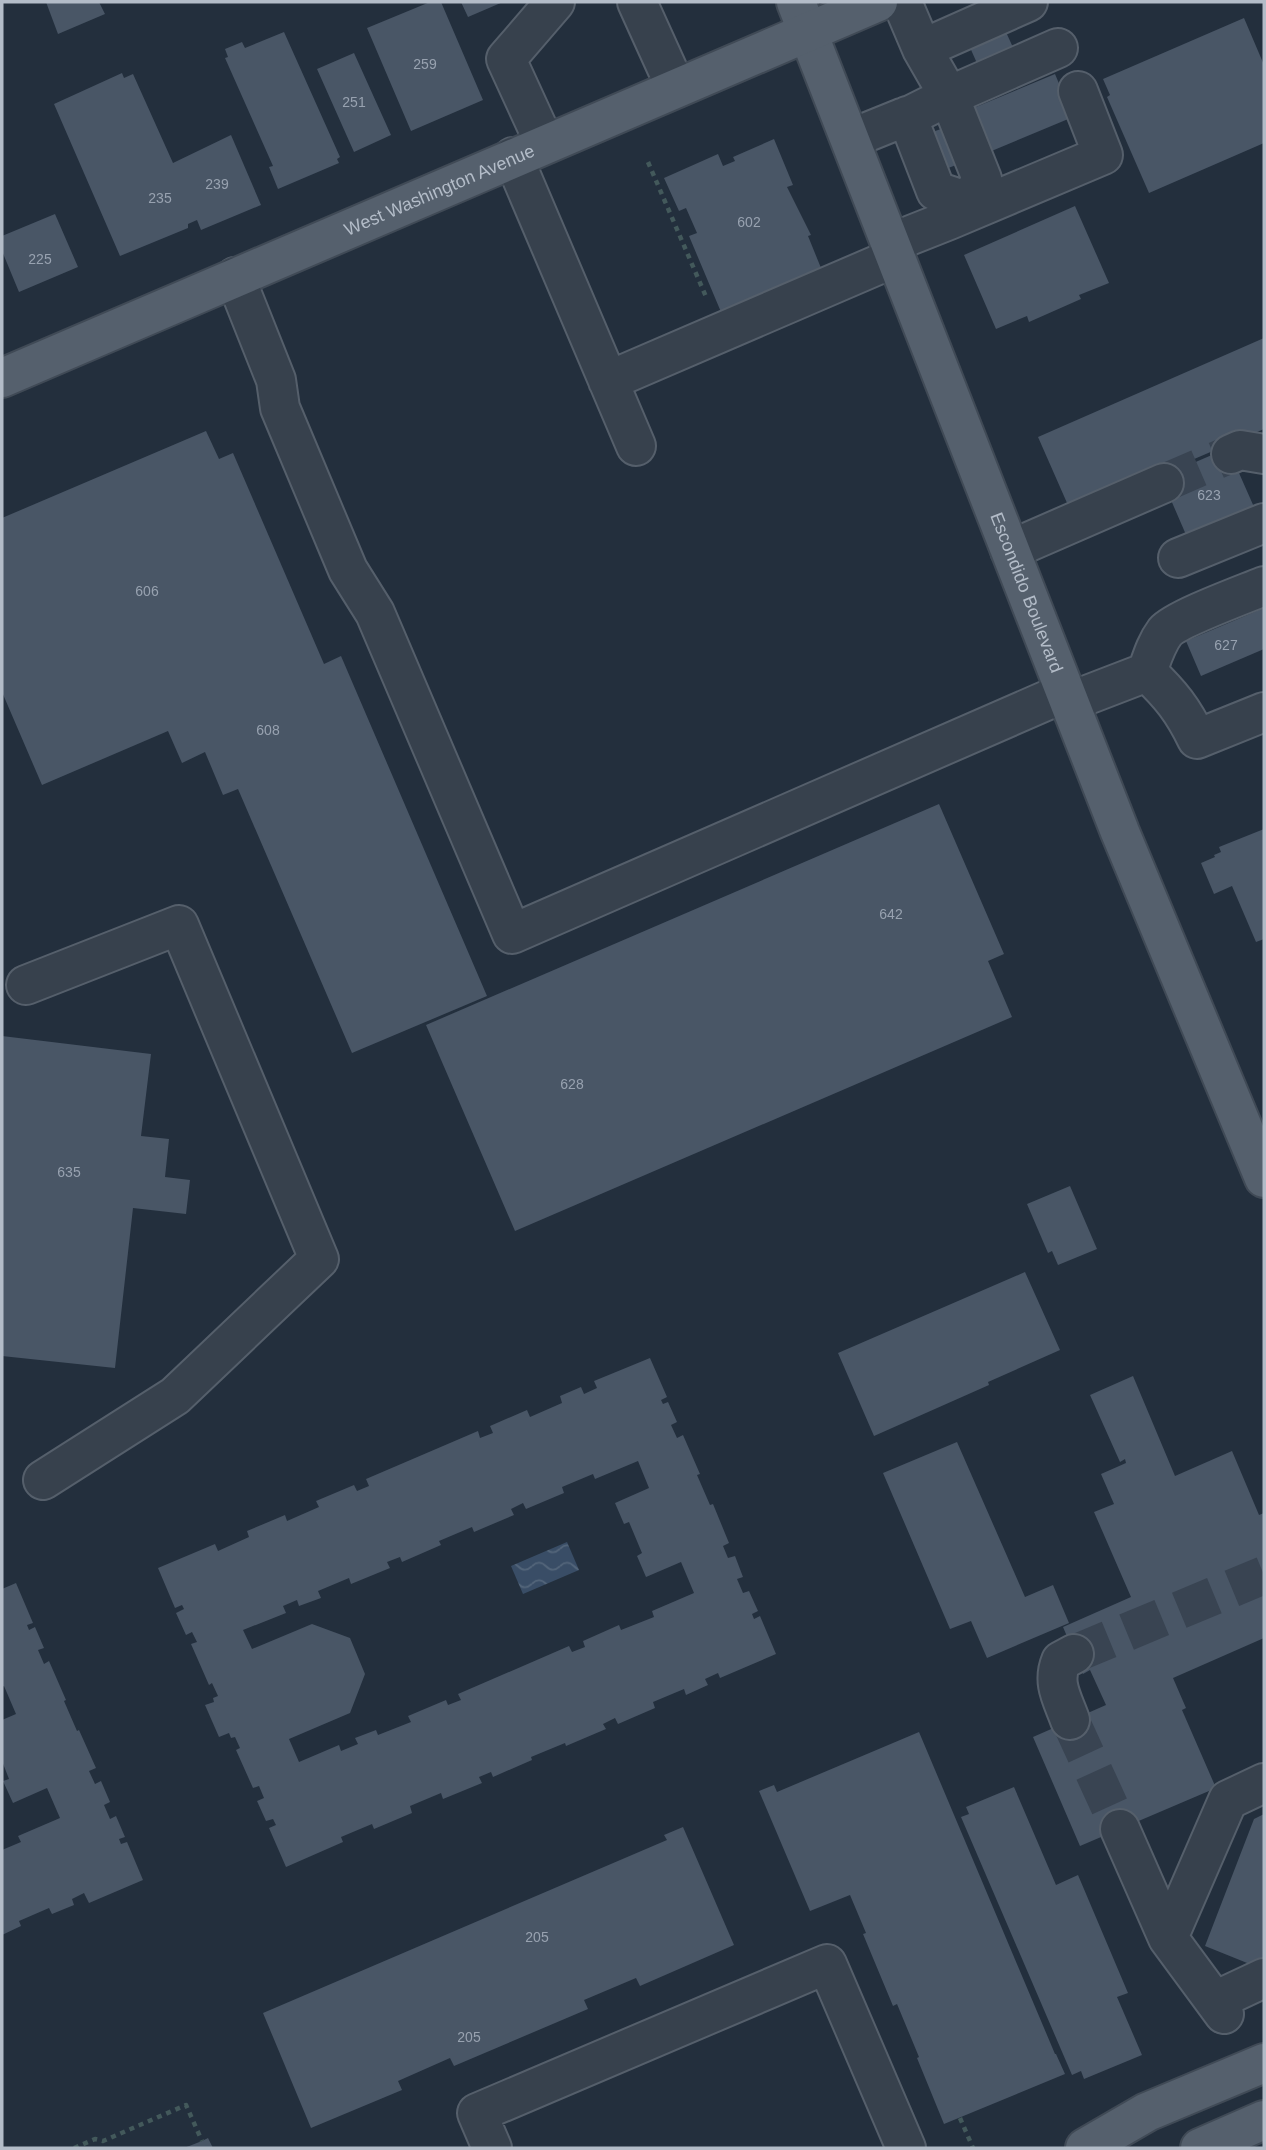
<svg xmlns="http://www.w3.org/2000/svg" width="1266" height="2150" viewBox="0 0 1266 2150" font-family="Arial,sans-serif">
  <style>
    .water { fill: url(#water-waves) }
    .building { fill: #495666; fill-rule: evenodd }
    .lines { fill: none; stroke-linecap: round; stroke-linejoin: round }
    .minor-tunnel { stroke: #394452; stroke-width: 38; stroke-dasharray: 38 19; stroke-linecap: butt }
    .minor-casing { stroke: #555f6b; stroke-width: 42 }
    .major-casing { stroke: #404a56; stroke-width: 42 }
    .path { stroke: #43595b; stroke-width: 4.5; stroke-dasharray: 5 5; stroke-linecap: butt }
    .minor { stroke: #37414d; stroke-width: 38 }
    .major { stroke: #55606d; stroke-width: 38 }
    .labels { text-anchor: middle; stroke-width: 6; stroke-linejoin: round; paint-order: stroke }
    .number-label { font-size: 14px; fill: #98a2b0 }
    .street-label { font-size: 18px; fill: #b3bcc8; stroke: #1c2632 }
  </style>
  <defs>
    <pattern id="water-waves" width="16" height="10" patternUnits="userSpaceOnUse" patternTransform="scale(1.75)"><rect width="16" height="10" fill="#394d66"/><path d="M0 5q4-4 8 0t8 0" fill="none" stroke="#53657a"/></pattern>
  </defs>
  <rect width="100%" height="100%" fill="#232f3d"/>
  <path class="water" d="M567,1542L579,1570L523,1594L511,1566Z"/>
  <path class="building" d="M46,2H99L105,14L58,34Z
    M430,2H441L483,100L411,131L367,28Z
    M461,2H503L468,17Z
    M1244,18L1264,65V143L1149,193L1107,97L1110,95L1103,79Z
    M1000,19L1016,54L980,70L964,34Z
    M284,32L340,157L337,159L339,163L278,189L269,167L273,166L225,58L228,57L225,49L242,42L245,48Z
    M354,53L391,135L354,152L317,69Z
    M122,73L124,78L133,74L173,163L231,135L261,205L201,230L197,220L188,224V228L120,256L54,104Z
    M1055,74L1073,117L982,155L964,112Z
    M958,123L972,159L935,173L921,136Z
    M774,139L793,185L787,187L811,235L808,236L821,268L721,312L689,236L697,233L686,208L679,211L664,178L718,154L723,166L735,161L733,157Z
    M1075,206L1109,283L1079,295L1081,299L1029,322L1027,316L996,329L964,255Z
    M55,214L78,267L19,292L2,251V236Z
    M1264,338V429L1071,512L1038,437Z
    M206,431L219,459L233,453L324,664L341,656L487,996L352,1053L238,789L223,795L205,752L182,763L168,731L42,785L2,692V518Z
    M1228,448L1254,507L1187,537L1161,477Z
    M1264,608V649L1201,676L1186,641Z
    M939,804L1004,954L988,961L1012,1017L515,1231L426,1025Z
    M1264,829V939L1256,942L1232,886L1214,894L1201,863L1215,857L1214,855L1221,852L1219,847Z
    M2,1036L151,1054L141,1136L169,1139L165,1177L190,1180L186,1214L133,1208L115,1368L2,1356Z
    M1070,1186L1097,1249L1058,1265L1052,1251L1048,1253L1027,1204Z
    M1025,1272L1060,1350L988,1382L989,1385L874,1436L838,1353Z
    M650,1358L667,1397L661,1400L663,1404L668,1402L677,1422L671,1425L677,1438L683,1435L700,1474L697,1475L710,1505L713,1504L729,1543L723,1546L728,1558L735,1556L743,1577L737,1579L743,1593L749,1591L758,1611L752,1614L754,1619L760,1616L776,1654L720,1678L718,1673L705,1679L708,1685L686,1695L684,1689L653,1702L655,1708L618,1724L615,1718L603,1724L606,1729L566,1746L565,1743L531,1757L532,1760L493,1777L491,1772L479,1777L482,1783L443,1799L441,1793L410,1806L412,1813L374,1829L372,1824L341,1837L343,1842L286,1867L269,1828L276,1825L273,1819L266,1821L257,1801L264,1798L259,1786L253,1788L236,1750L240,1748L235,1737L231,1738L229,1733L219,1737L205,1705L214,1702L213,1698L218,1696L212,1683L209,1685L191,1644L197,1642L192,1632L186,1635L176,1613L184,1609L182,1605L175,1608L158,1568L215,1544L218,1551L249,1537L247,1531L285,1515L287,1521L319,1507L316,1501L354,1485L357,1491L369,1486L366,1479L478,1431L480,1438L493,1433L490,1426L527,1410L530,1417L562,1403L560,1396L581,1387L584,1394L597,1388L594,1381ZM638,1461L649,1488L615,1503L624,1524L629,1522L642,1553L637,1556L646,1577L681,1562L694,1593L652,1611L654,1617L621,1630L619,1625L583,1641L585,1647L572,1652L569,1646L458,1694L461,1700L448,1705L446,1700L408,1716L411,1722L378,1735L376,1730L355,1738L358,1744L341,1751L339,1745L299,1762L289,1739L350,1713L365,1674L350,1638L312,1624L252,1649L243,1630L286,1613L283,1606L297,1600L299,1606L321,1598L318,1591L349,1578L351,1584L390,1568L387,1562L400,1557L402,1562L441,1545L439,1541L472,1527L474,1532L514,1515L511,1509L523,1503L526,1509L564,1493L562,1487L593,1474L595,1479Z
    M1133,1376L1175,1476L1232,1451L1259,1515L1264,1513V1638L1173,1678L1186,1708L1182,1710L1216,1788L1080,1846L1033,1737L1106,1705L1090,1670L1083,1674L1063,1627L1131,1597L1094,1512L1114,1504L1101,1474L1126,1463L1125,1459L1120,1462L1090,1395Z
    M957,1442L1025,1597L1053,1585L1069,1623L987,1658L971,1621L950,1629L883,1473Z
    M16,1583L33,1623L27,1625L29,1630L35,1627L44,1648L38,1650L44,1664L49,1661L66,1700L64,1701L77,1731L79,1730L96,1768L89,1771L95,1784L101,1781L110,1802L104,1805L110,1819L116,1816L125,1837L119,1839L121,1844L127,1842L143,1880L89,1903L84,1893L72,1899L74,1905L52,1914L49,1908L19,1921L21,1926L2,1935V1850L21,1842L18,1836L60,1818L47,1788L13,1803L3,1781L9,1779L2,1761V1720L16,1714L4,1686L2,1687V1589Z
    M919,1732L1055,2054H1056L1065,2074L944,2124L917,2058L919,2057L897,2004L893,2006L863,1934L866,1933L850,1895L810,1911L759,1791L774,1785L777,1792Z
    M1014,1787L1056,1885L1078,1875L1128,1993L1117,1997L1142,2055L1084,2079L1081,2071L1072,2075L961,1817L969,1814L966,1807Z
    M1264,1814V1962L1262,1969L1205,1946L1254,1819Z
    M683,1827L734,1945L640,1986L636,1978L584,2000L588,2009L454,2066L450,2058L398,2081L402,2090L311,2128L263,2013L667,1840L664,1835Z
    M208,2138L213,2148H184L202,2141Z"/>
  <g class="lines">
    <path class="minor-tunnel" d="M1164,483L1231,454
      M1074,1654L1264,1575
      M1070,1720L1120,1829"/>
    <g class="minor-casing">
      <path id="minor" d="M637,2L676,88
        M902,2L922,49L949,96L1058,48
        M922,49L1028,2
        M850,139L902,118L909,116L949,96L982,179L969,202L936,191L907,116
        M545,144L506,59L555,2
        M513,157L636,446
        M891,243L949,220L1103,155L1078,91
        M235,277L276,380L280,408L348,570L375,613L512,934L1066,692
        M608,381L896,257
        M1231,454L1240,450L1264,454
        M1010,550L1164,483
        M1178,558L1264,523
        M1147,672C1171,695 1183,710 1197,739L1264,712
        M1147,672C1152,658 1156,644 1165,632C1176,619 1245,594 1264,586
        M1069,702L1147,672
        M26,985L179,925L319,1259L175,1396L43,1480
        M1070,1720C1062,1698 1052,1683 1061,1661L1074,1654
        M1120,1829L1168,1938
        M1215,2001L1264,1978
        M1224,2014L1168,1938L1228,1800L1264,1783
        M492,2148L477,2113L827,1964L906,2148"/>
    </g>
    <g class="major-casing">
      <g id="major">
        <path id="s1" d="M796,2L1120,832L1264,1178"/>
        <path id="s2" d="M2,378L878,2"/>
        <path d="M1085,2148L1147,2112L1264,2063"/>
        <path d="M1200,2148L1264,2120"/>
      </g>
    </g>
    <path class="path" d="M648,162L707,299
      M960,2118L973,2148
      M74,2148L95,2139L103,2141L186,2105L202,2141"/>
    <use href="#minor" class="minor"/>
    <use href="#major" class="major"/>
  </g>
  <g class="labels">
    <g class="number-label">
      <text x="425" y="69">259</text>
      <text x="354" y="107">251</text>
      <text x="217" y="189">239</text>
      <text x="160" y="203">235</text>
      <text x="749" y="227">602</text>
      <text x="40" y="264">225</text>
      <text x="1209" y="500">623</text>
      <text x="147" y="596">606</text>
      <text x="1226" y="650">627</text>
      <text x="268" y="735">608</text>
      <text x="891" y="919">642</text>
      <text x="572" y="1089">628</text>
      <text x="69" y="1177">635</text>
      <text x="537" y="1942">205</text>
      <text x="469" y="2042">205</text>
    </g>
    <g class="street-label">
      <text dy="6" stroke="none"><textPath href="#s2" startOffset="476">West Washington Avenue</textPath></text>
      <text dy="6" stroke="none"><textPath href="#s1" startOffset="634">Escondido Boulevard</textPath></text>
    </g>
  </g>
  <rect width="1266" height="2150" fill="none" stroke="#b3bcc8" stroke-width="7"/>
</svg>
